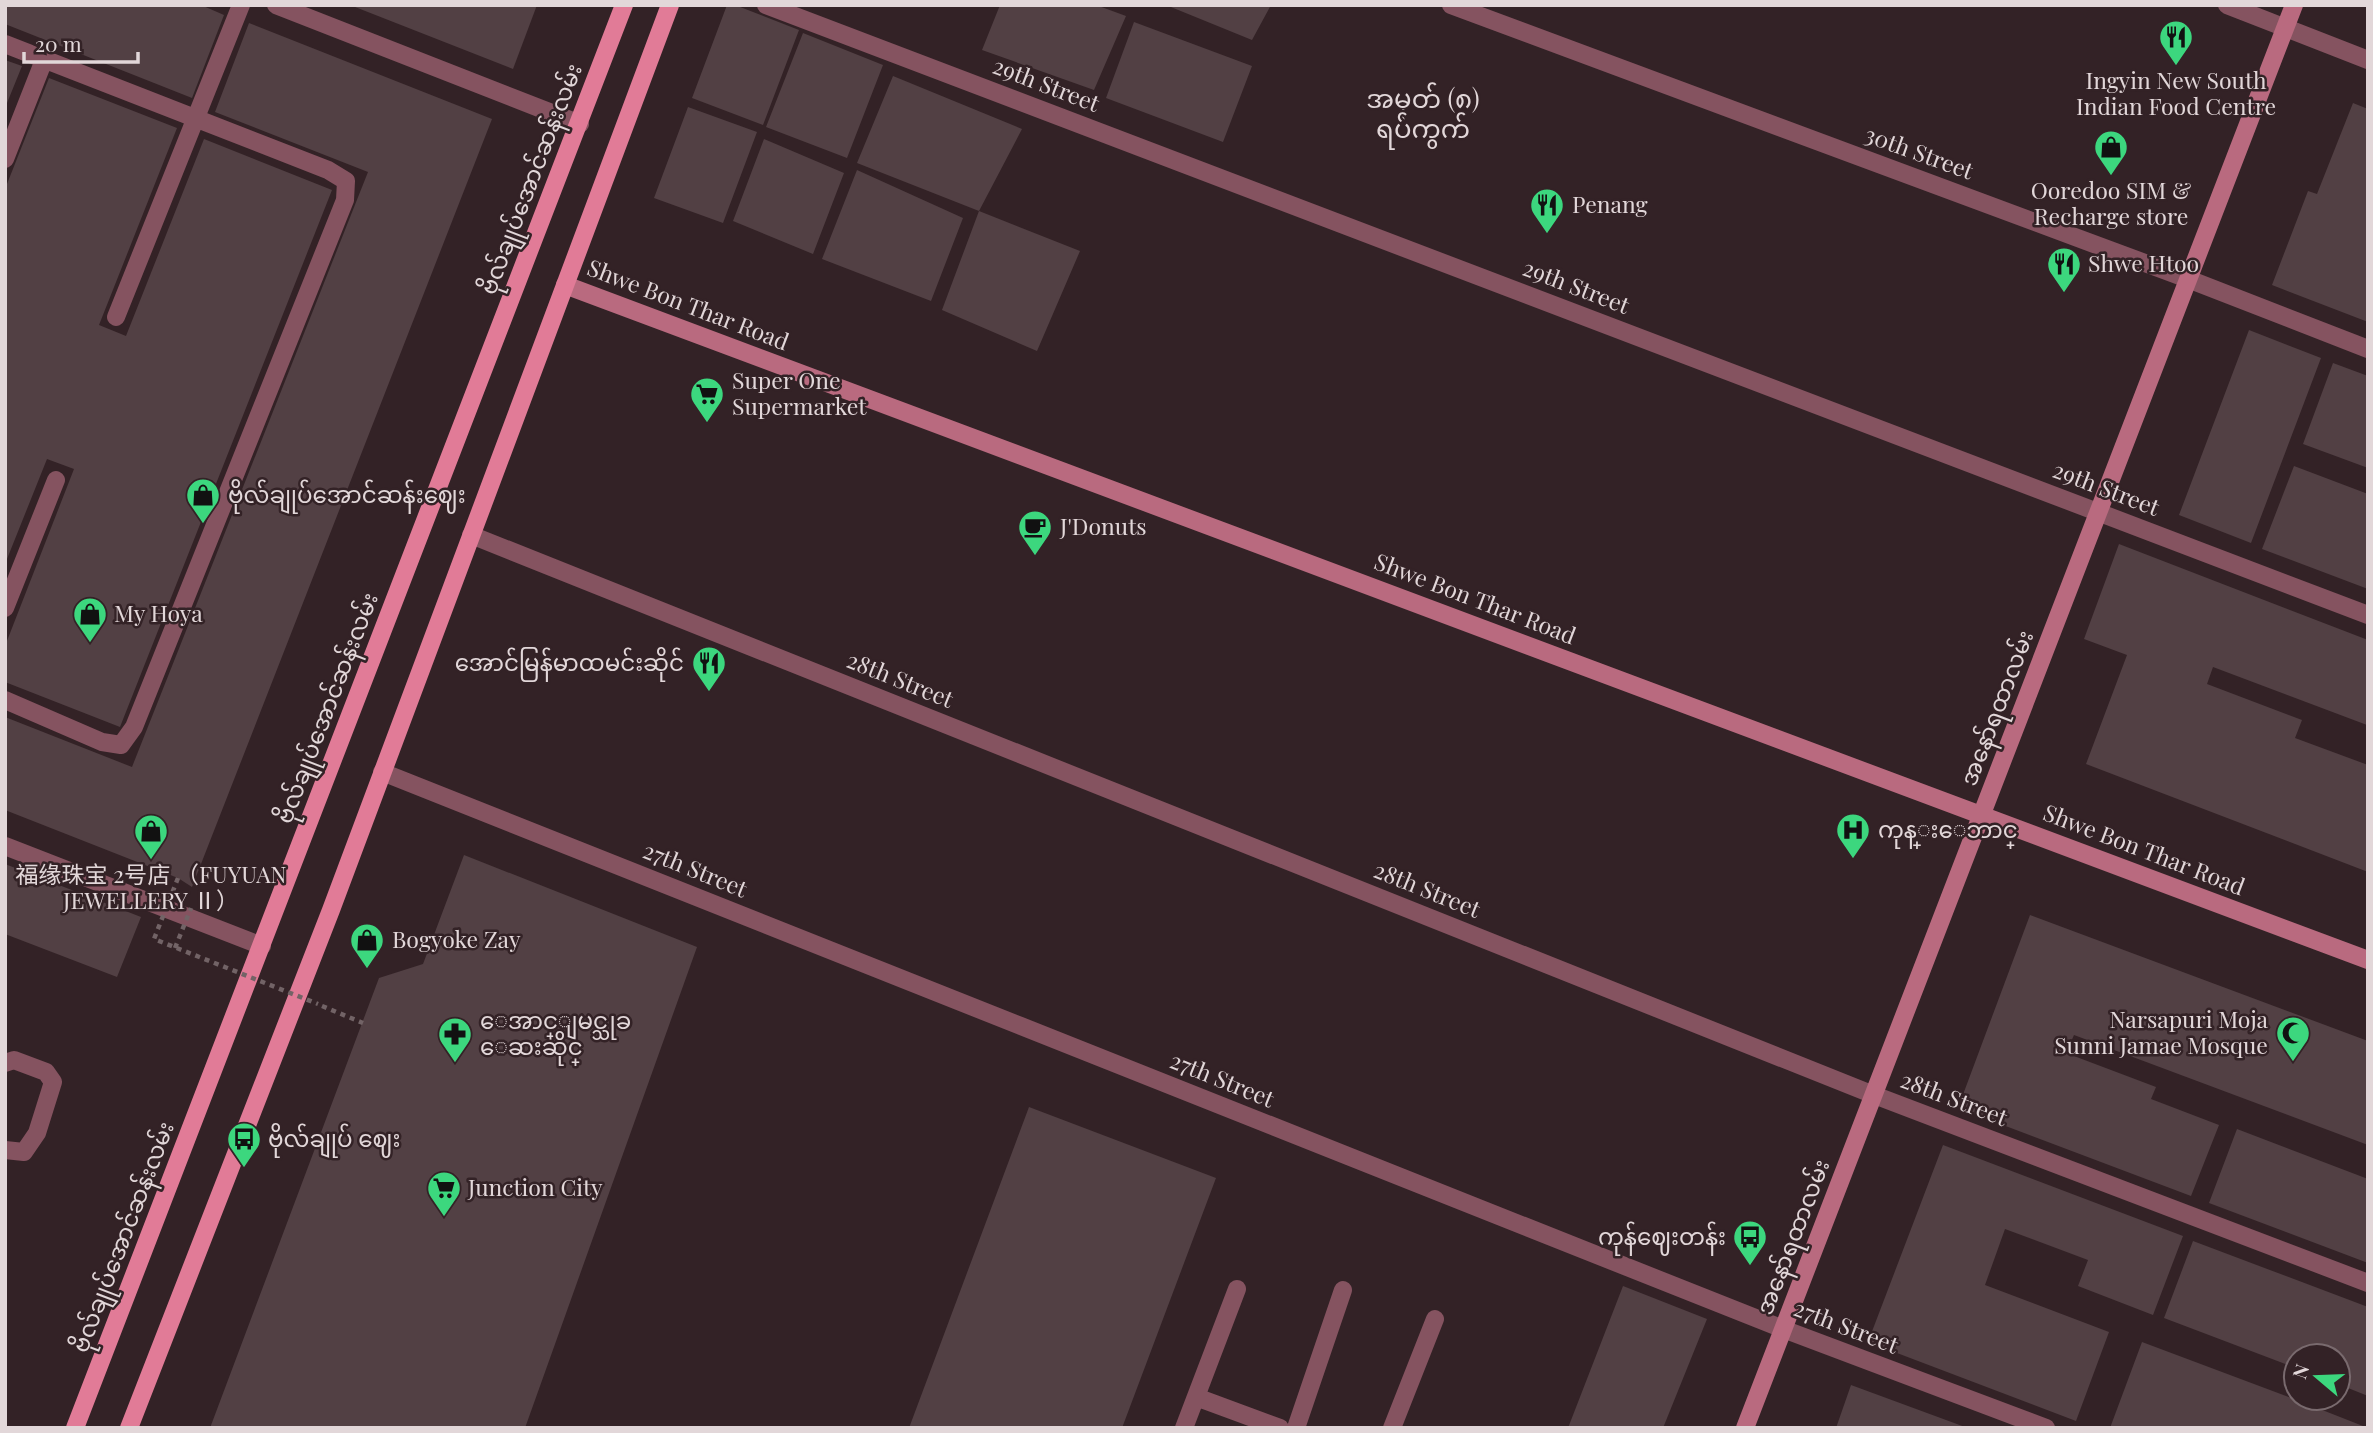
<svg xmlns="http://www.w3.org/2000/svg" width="2373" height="1433" viewBox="0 0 2373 1433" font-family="'Playfair Display','Noto Sans SC','Noto Sans Myanmar',serif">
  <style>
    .building { fill: #524044 }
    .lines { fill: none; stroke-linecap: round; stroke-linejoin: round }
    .path { stroke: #726366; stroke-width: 4.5; stroke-dasharray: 5 5; stroke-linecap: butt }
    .lane { stroke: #855360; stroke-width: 18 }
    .street { stroke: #855360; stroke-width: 18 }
    .secondary { stroke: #b96a7f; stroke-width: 18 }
    .primary { stroke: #e17b97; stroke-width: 18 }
    .path-bridge { stroke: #726366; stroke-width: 4.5; stroke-dasharray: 5 5; stroke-linecap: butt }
    .labels { text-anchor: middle; stroke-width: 5; stroke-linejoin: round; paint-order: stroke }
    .poi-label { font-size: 23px; fill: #e2d7d9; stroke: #332226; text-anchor: start }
    .street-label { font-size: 23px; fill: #e2d7d9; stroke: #332226 }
    .quarter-label { font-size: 26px; fill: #e2d7d9; stroke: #332226 }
  </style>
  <rect width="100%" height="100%" fill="#332226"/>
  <path class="building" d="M5,5H201L224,15L192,98L5,24Z
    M350,5H537L513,69Z
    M727,5H735L799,30L763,125L692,98Z
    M1000,5H1096L1126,16L1094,90L982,50Z
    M1166,5H1271L1252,40Z
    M1134,22L1252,66L1223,142L1106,98Z
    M249,23L492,119L192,887L178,878L5,810V717L132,767L368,172L215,112Z
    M803,33L883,65L847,158L766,127Z
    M5,60L22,66L5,108Z
    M893,76L1022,129L979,211L1080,251L1037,351L942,310L979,211L857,163Z
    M49,78L177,128L99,325L126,336L204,139L332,190L120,727L5,682V646L74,469L47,459L5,564V189Z
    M2353,103L2368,109V322L2272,285L2308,191L2317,194Z
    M688,107L757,132L723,223L654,198Z
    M764,139L844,173L813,254L733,221Z
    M857,170L963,218L931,301L822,259Z
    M2249,330L2321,358L2251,543L2179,515Z
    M2333,363L2368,376V468L2303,444Z
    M2294,466L2368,494V589L2262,549Z
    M2119,544L2368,640L2367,725L2213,667L2207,684L2302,720L2295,738L2368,765V872L2086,764L2127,655L2084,639Z
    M464,855L697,947L525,1428H210L379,978L423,964Z
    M5,864L141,917L117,977L5,934Z
    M2030,915L2368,1041V1145L2074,1035L2066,1053L2156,1087L2151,1099L2219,1125L2191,1196L1958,1108Z
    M1029,1107L1216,1178L1122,1428H909Z
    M2237,1129L2368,1179V1263L2209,1203Z
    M1943,1145L2183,1236L2153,1315L2078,1286L2088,1260L2005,1229L1985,1285L2109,1332L2076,1421L1868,1342Z
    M2193,1241L2368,1307V1396L2338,1384V1356H2296V1368L2164,1318Z
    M1623,1286L1707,1319L1663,1428H1568Z
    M2142,1342L2307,1404L2368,1428H2110Z
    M1851,1385L1965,1427V1428H1836Z"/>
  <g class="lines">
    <path class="path" d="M322,1006L363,1023"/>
    <path class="lane" d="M276,5L580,124
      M5,44L328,170L346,181L345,200L134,727L121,745L102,742L5,700
      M5,159L44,60
      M116,317L241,5
      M5,608L56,480
      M5,846L262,946
      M5,1063L14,1060L46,1072L53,1082L37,1133L24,1152L5,1150
      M1296,1428L1343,1290
      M1392,1428L1435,1319"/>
    <path class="street" d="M766,5L2368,615
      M1451,5L2188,279L2368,349
      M2227,5L2368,60
      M471,535L1874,1095L2368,1283
      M382,772L1783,1329L2046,1428
      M1196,1397L1280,1428
      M1184,1428L1237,1289"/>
    <path class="secondary" d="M565,285L2368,960
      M1745,1428L2294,5"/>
    <path class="primary" d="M75,1428L624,5
      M129,1428L331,910L670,5"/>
    <path class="path-bridge" d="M178,878L154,939L318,1004
      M175,948L191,908"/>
  </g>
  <defs>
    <g id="restaurant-pin" transform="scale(1.75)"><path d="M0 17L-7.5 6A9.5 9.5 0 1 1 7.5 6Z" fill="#3cd77e" stroke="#332226"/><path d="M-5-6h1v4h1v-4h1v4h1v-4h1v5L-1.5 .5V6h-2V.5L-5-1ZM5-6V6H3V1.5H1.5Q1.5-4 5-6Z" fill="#111"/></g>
    <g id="shop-pin" transform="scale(1.75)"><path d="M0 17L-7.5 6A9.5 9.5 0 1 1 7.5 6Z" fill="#3cd77e" stroke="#332226"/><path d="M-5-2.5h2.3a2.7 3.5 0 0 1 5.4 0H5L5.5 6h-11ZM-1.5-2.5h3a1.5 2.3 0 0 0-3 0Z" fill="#111"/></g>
    <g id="supermarket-pin" transform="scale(1.75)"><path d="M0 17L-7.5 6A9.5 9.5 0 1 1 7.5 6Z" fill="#3cd77e" stroke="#332226"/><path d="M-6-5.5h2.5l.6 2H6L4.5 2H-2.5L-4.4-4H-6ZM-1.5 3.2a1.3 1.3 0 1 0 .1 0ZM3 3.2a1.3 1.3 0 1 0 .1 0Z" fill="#111"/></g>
    <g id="cafe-pin" transform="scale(1.75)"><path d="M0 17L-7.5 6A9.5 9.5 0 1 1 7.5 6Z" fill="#3cd77e" stroke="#332226"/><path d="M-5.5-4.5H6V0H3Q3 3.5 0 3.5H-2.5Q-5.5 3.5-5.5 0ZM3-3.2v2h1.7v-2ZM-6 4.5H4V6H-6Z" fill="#111"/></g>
    <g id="hospital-pin" transform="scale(1.75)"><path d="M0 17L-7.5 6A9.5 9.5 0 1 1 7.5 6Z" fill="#3cd77e" stroke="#332226"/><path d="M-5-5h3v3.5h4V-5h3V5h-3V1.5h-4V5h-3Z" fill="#111"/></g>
    <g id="mosque-pin" transform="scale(1.75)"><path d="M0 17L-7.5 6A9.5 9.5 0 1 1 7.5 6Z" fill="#3cd77e" stroke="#332226"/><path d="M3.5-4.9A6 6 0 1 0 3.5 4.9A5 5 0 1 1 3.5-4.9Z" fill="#111"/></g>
    <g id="pharmacy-pin" transform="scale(1.75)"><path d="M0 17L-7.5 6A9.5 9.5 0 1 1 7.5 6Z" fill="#3cd77e" stroke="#332226"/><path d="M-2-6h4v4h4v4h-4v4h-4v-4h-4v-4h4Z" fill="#111"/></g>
    <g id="bus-pin" transform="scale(1.75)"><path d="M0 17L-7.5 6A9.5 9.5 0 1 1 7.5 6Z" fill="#3cd77e" stroke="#332226"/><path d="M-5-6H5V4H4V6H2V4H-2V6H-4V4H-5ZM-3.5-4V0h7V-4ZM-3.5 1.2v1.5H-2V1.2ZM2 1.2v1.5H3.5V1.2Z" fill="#111"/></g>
  </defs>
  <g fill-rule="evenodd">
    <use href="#restaurant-pin" x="2176" y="37"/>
    <use href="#shop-pin" x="2111" y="147"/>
    <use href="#restaurant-pin" x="1547" y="205"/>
    <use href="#restaurant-pin" x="2064" y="264"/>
    <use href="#supermarket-pin" x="707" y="394"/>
    <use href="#shop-pin" x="203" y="495"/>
    <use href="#cafe-pin" x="1035" y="527"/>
    <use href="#shop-pin" x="90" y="614"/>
    <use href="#restaurant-pin" x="709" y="663"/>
    <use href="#hospital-pin" x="1853" y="830"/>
    <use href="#shop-pin" x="151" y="831"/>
    <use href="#shop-pin" x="367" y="940"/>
    <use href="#mosque-pin" x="2293" y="1033"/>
    <use href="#pharmacy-pin" x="455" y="1034"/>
    <use href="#bus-pin" x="244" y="1139"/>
    <use href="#supermarket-pin" x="444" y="1188"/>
    <use href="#bus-pin" x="1750" y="1237"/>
  </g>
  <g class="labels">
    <g class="poi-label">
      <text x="2176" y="89" text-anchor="middle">Ingyin New South<tspan x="2176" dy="26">Indian Food Centre</tspan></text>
      <text x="2111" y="199" text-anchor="middle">Ooredoo SIM &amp;<tspan x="2111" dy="26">Recharge store</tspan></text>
      <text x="1572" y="213">Penang</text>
      <text x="2088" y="272">Shwe Htoo</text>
      <text x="732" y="389">Super One<tspan x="732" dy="26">Supermarket</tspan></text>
      <text x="228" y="503">ဗိုလ်ချုပ်အောင်ဆန်းဈေး</text>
      <text x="1060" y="535">J'Donuts</text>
      <text x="114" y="622">My Hoya</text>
      <text x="684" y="671" text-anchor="end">အောင်မြန်မာထမင်းဆိုင်</text>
      <text x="1878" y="838">ကုန္းေဘာင္</text>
      <text x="151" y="883" text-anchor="middle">福缘珠宝 2号店 （FUYUAN<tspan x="151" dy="26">JEWELLERY Ⅱ）</tspan></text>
      <text x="392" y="948">Bogyoke Zay</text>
      <text x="2268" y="1028" text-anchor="end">Narsapuri Moja<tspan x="2268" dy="26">Sunni Jamae Mosque</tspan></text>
      <text x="480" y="1029">ေအာင္ျမင္သုခ<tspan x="480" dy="26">ေဆးဆိုင္</tspan></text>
      <text x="268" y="1147">ဗိုလ်ချုပ် ဈေး</text>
      <text x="468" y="1196">Junction City</text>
      <text x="1726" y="1245" text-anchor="end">ကုန်ဈေးတန်း</text>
    </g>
    <g class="street-label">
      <text transform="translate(1046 85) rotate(21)" y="8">29th Street</text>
      <text transform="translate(1919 153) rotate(20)" y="8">30th Street</text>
      <text transform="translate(531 179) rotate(-69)" y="8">ဗိုလ်ချုပ်အောင်ဆန်းလမ်း</text>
      <text transform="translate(1576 287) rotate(21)" y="8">29th Street</text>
      <text transform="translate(688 305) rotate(21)" y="8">Shwe Bon Thar Road</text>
      <text transform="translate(2106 489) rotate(21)" y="8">29th Street</text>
      <text transform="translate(1475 599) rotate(21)" y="8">Shwe Bon Thar Road</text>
      <text transform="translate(900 680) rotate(22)" y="8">28th Street</text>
      <text transform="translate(327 708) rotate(-69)" y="8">ဗိုလ်ချုပ်အောင်ဆန်းလမ်း</text>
      <text transform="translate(1997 708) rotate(-69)" y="8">အနော်ရထာလမ်း</text>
      <text transform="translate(2144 850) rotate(21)" y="8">Shwe Bon Thar Road</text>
      <text transform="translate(695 870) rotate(22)" y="8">27th Street</text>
      <text transform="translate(1427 890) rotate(22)" y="8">28th Street</text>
      <text transform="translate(1222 1080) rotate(22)" y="8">27th Street</text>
      <text transform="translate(1954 1099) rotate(21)" y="8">28th Street</text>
      <text transform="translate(123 1237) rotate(-69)" y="8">ဗိုလ်ချုပ်အောင်ဆန်းလမ်း</text>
      <text transform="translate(1793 1237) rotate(-69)" y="8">အနော်ရထာလမ်း</text>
      <text transform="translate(1846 1327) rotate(21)" y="8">27th Street</text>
    </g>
    <g class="quarter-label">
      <text x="1423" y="108">အမှတ် (၈)<tspan x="1423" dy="30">ရပ်ကွက်</tspan></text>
    </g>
  </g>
  <rect width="2373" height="1433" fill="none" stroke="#e2d7d9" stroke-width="14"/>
  <g transform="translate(2317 1377) rotate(289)"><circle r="33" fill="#332226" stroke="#796a6e" stroke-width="2"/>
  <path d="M0-5L12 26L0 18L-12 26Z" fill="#3cd77e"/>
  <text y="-10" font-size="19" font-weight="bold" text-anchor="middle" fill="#e2d7d9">N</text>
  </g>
  <path d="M24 52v10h114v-10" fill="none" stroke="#e2d7d9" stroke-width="3.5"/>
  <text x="35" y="52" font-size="21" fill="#e2d7d9" stroke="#332226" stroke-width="5" paint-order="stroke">20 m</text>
</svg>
